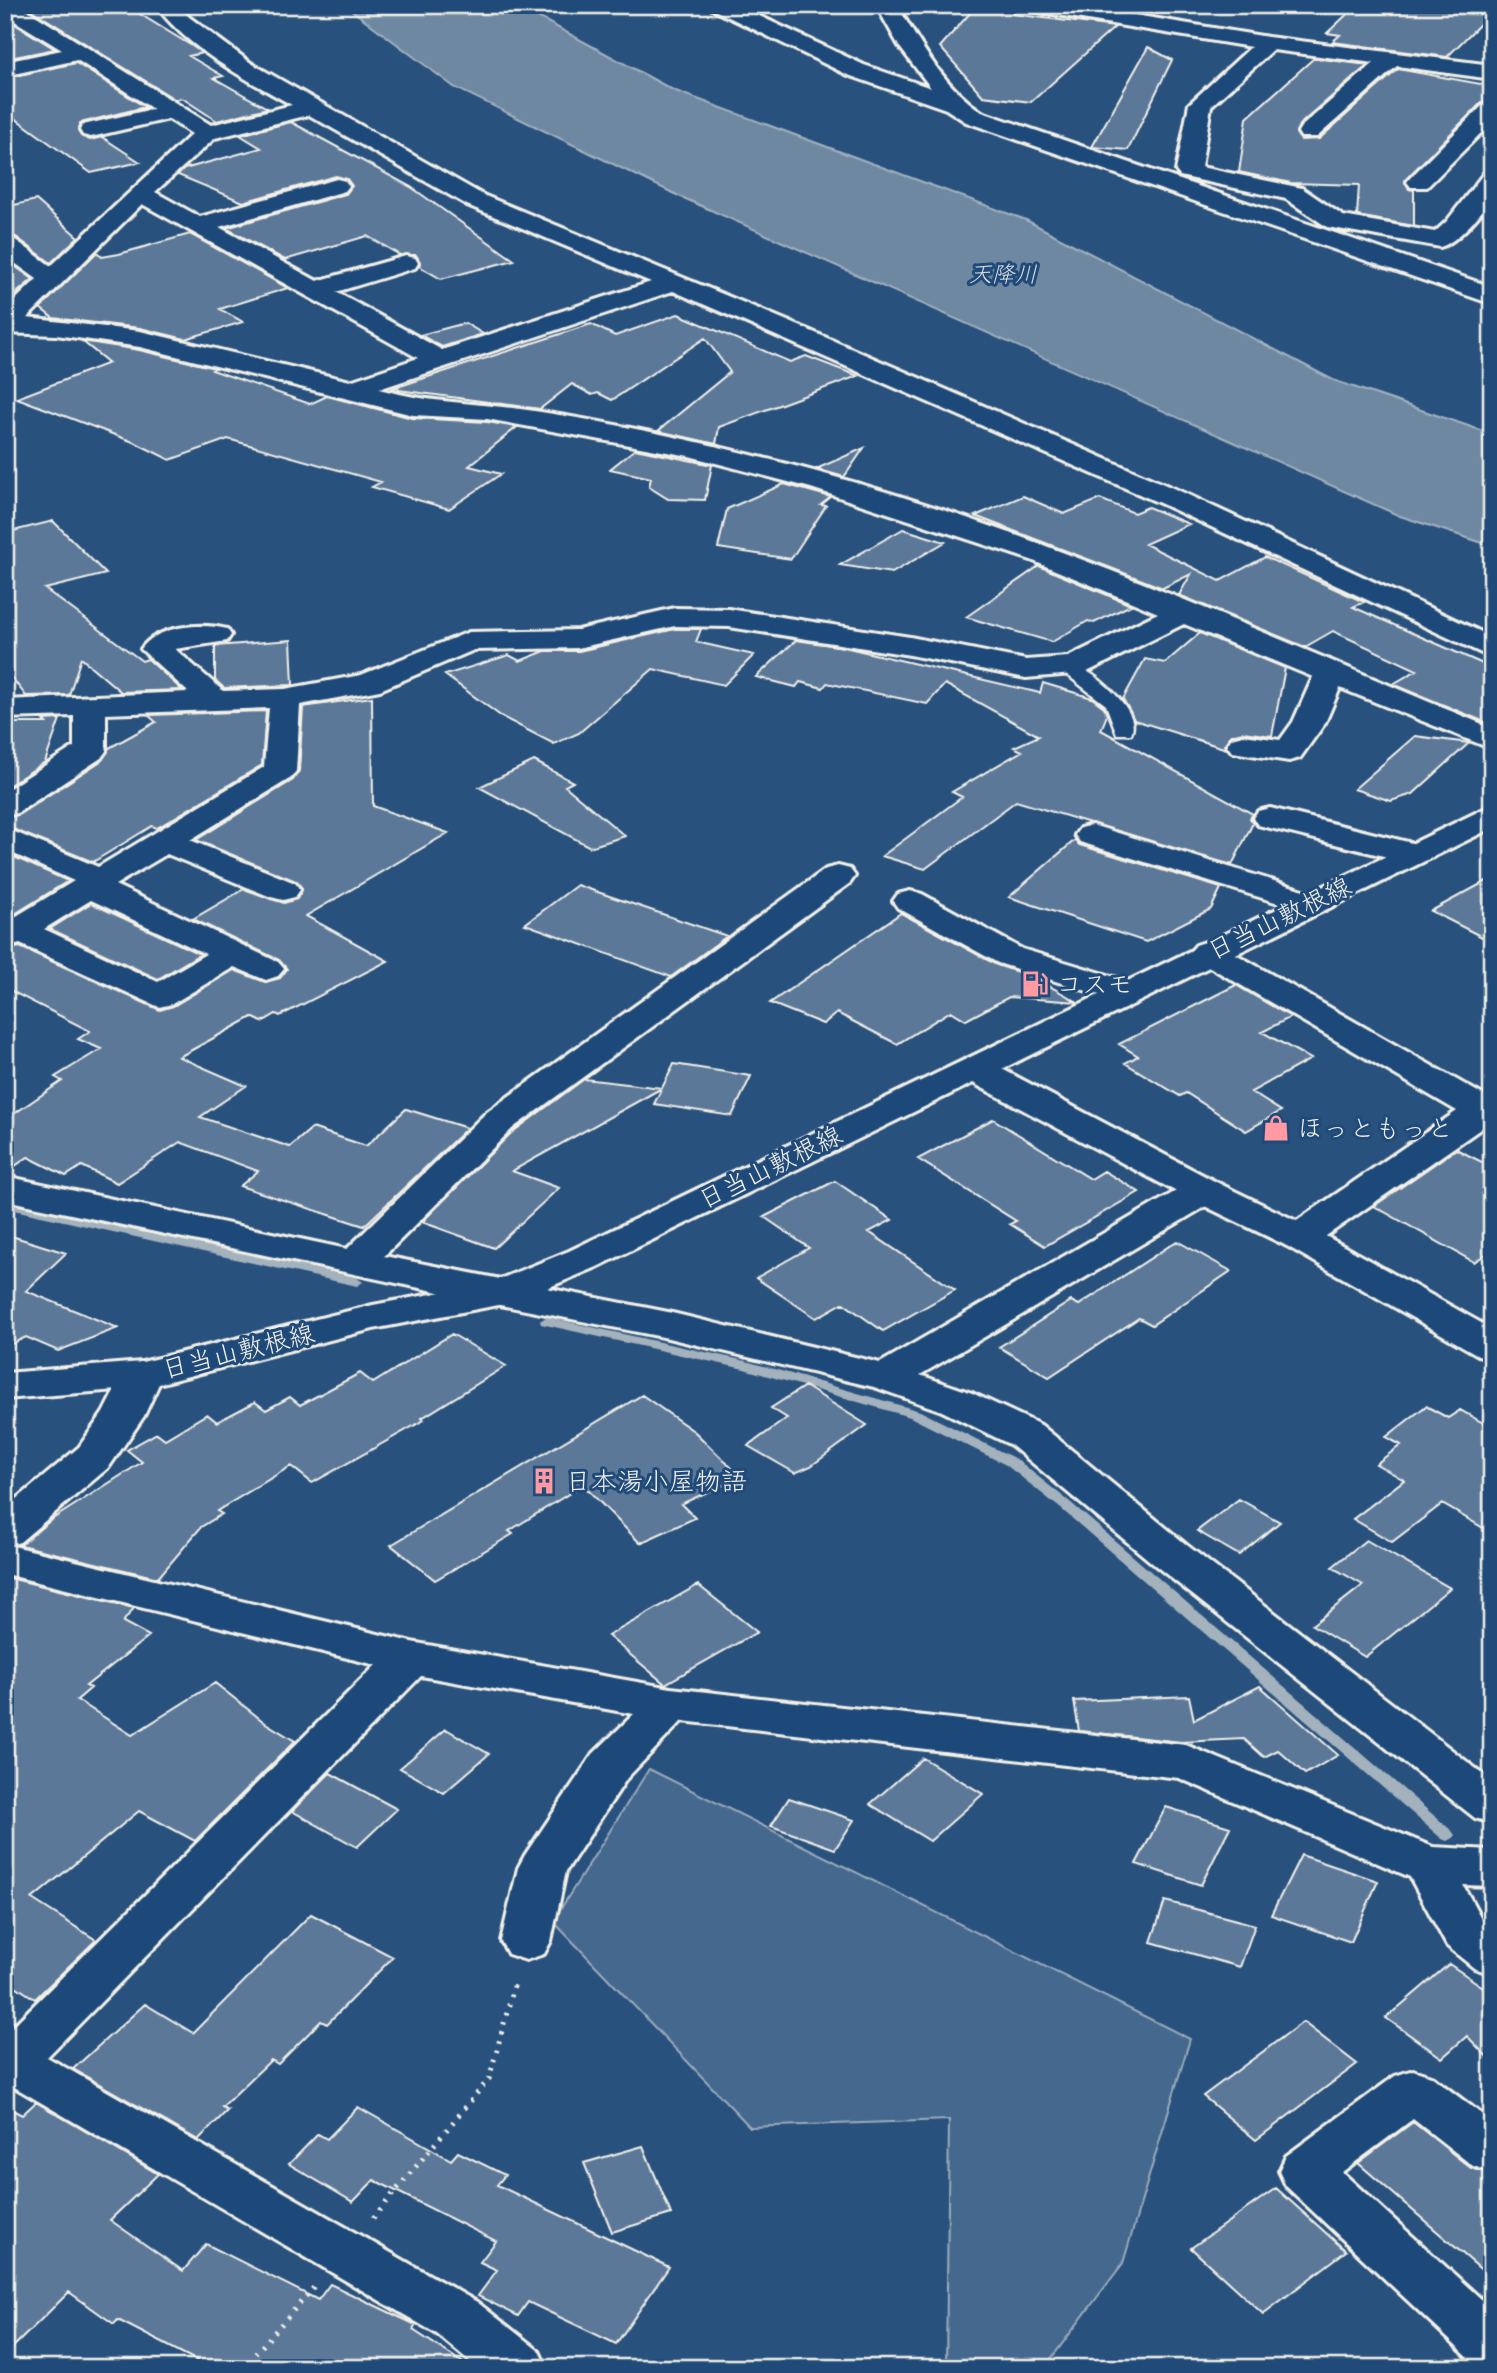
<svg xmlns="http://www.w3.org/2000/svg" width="1497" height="2373" viewBox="0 0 1497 2373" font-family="Itim,'Klee One',sans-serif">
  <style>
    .green { fill: #45688e; stroke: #9cacbb; stroke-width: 2 }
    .water { fill: #6e88a2; stroke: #a4b2be; stroke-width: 2 }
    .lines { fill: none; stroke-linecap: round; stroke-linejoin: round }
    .stream { fill: #a4b2be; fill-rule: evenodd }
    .building { fill: #5b7899; stroke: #f4f1e8; stroke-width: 2 }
    .lane-casing { stroke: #f4f1e8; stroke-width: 5 }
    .street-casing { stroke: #f4f1e8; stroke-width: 6 }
    .secondary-casing { stroke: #f4f1e8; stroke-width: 6 }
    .path { stroke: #f4f1e8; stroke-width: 5; stroke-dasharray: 2.5 7; stroke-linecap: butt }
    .lane { fill: #1f4a7a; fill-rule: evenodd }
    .street { fill: #1f4a7a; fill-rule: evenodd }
    .secondary { fill: #1f4a7a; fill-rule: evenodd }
    .labels { text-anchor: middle; stroke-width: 6; stroke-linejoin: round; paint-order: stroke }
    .far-water-label { font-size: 23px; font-style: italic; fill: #d9dcda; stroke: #1f4a7a }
    .street-label { font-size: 26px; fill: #f4f1e8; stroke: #1f4a7a }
    .poi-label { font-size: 26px; fill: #f4f1e8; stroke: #1f4a7a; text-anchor: start }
  </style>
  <rect width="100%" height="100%" fill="#28517e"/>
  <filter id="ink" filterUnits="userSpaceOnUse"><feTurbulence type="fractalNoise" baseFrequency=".0143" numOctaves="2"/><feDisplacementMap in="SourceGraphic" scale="14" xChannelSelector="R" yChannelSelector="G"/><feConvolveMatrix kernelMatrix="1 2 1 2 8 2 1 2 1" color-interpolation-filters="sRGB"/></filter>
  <g filter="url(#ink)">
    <path class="green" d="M649,1769L1190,2039L1123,2263L1044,2368H946L949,2120L750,2127L553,1921Z"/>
    <path class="water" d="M345,5H516L673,90L1026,220L1333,380L1492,434V546L1400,516L679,196L454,87Z"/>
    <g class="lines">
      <path class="stream" d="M5,1200L357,1278L363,1282L357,1286L5,1208Z
        M546,1317L746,1361L920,1411L1016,1459L1070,1502L1452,1831L1455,1835L1452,1839L1447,1841L1442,1839L1060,1508L1006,1465L910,1417L744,1369L541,1324L540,1321Z"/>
    </g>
    <path class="building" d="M75,5L88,12L125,5L192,46L202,53L189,56L223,76L214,78L267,108L217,121L182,98L176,100L25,6Z
      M977,5H1018L1012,14L1115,27L1031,102L983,96L940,47Z
      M1357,5H1492V12L1447,57L1332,42L1340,35L1327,33Z
      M5,18L55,49L5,59Z
      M1148,47L1172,60L1128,150L1092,147Z
      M1314,58L1368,65L1299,125L1296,133L1301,140L1319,139L1398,69L1492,86V97L1482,102L1405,180L1409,189L1414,190V226L1357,216L1359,185L1291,183L1239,172L1247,118Z
      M76,63L145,107L80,123L78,131L81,136L90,140L102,137L140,162L91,173L5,111V78Z
      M291,122L411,187L514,260L441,279L419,266L420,262L416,255H400L367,236L285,260L226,228L346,194L352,186L347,179L336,176L243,202L178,175L184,169L261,148L240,135Z
      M36,200L78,237L51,263L16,237L5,235V207Z
      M190,234L288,288L220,309L243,322L185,339L140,328L53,318L40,308L97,252L102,257L119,254Z
      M5,259L33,279L5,303Z
      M678,314L790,362L806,356L858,376L719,427L716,444L658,431L730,372L705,338L612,400L598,393L592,395L572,384L540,409L391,389L591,324L615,336Z
      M465,323L483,334L442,347L420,335Z
      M82,341L139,350L215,368L212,370L310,404L327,396L412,418L487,422L517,427L469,466L501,474L449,509L372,487L381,482L228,439L170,460L136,443L17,398L109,363Z
      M864,448L844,477L816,469Z
      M635,449L712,465L705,500L668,499L649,487L651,478L610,469Z
      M784,484L831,497L821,505L826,506L791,559L718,548L727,509Z
      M1023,496L1064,514L1100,499L1134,513L1148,507L1189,524L1145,544L1220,581L1265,557L1364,602L1353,607L1492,668V725L1393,684L1417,670L1333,631L1305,647L1179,595L1191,574L1163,588L975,516Z
      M53,521L106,574L45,589L142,661L148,659L182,690L121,692L81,658L69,695L26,696L5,669V533Z
      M903,529L945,542L892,573L840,565Z
      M1039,566L1131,605L1094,623L1088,621L1052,642L966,617Z
      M675,629H701L696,642L754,655L724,685L653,669L579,733L554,744L502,717L445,675L509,655L520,661L545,651H579Z
      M1200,633L1285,668L1272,736L1243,732L1231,735L1224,745L1227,749L1134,720L1123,699L1145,659L1165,663Z
      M291,640L293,685L224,688L215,680V646Z
      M796,640L844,647L1040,693L1043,683L1092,698L1104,707L1107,715L1101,730L1253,814L1250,818L1253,823L1232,865L1016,801L925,869L882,856L962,797L952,792L1022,751L1014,747L1039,736L945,684L927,704L827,683L823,688L800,682L796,687L756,677Z
      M372,697L373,806L448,833L306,916L388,961L280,1016L276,1014L262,1022L252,1017L179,1057L246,1086L200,1117L290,1147L312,1128L366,1146L406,1109L467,1128L364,1226L240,1186L258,1171L180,1142L117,1183L82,1166L66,1176L28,1157L5,1173V1120L62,1081L55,1077L101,1049L78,1039L90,1031L5,988V950L20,947L160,1010L173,1006L234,970L265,982L280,978L287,969L279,960L193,919L244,889L284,903L297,899L302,888L296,881L196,840L293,780L299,771L303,707Z
      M266,711L262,765L157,828L152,826L93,862L5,826V818L18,815L102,760L109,748L156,722L148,715Z
      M60,719L45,762L5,788V723H46L43,720Z
      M1415,736L1469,743L1413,794L1391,801L1354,789Z
      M534,761L573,782L565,786L625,836L590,847L479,787Z
      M1075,840L1079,845L1221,888L1211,909L1146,942L1009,897Z
      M5,853L68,881L5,920Z
      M1492,878V942L1431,911Z
      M577,885L727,936L671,977L525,924Z
      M91,903L200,954L158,979L50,929Z
      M901,913L997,965L1033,977L1078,1002L1009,997L966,1020L951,1011L897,1044L837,1013L823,1024L770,1003Z
      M1236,985L1291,1017L1262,1032L1311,1059L1251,1092L1281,1111L1246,1131L1186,1093L1180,1096L1125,1063L1138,1056L1119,1044Z
      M674,1064L751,1076L732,1116L654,1104L662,1088L512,1171L559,1188L494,1248L422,1222L510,1134L584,1079L662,1088Z
      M993,1119L1091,1179L1104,1171L1139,1192L1045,1246L1010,1224L1016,1221L918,1159Z
      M1456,1149L1492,1167V1250L1474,1262L1374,1206Z
      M835,1181L892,1220L869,1232L955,1290L883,1331L843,1303L816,1318L756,1278L809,1248L764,1217Z
      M5,1234L66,1253L26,1291L118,1328L58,1351L26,1337L5,1347Z
      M1177,1241L1231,1271L1152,1325L1139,1318L1049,1377L999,1347L1071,1301L1079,1305Z
      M452,1334L506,1366L422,1418L424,1420L312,1483L291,1466L217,1511L222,1514L201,1527L158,1578L20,1545L51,1520L142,1462L127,1450L157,1433L165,1439L207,1414L217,1422L255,1402L266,1410L290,1397L300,1405L360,1373L373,1383Z
      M805,1386L867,1425L811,1466L795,1473L748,1446L787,1418L771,1408Z
      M642,1395L695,1432L741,1477L681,1504L695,1518L640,1543L583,1485L509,1531L513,1534L435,1580L391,1545Z
      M1426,1406L1448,1418L1460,1410L1492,1428V1533L1442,1504L1392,1542L1353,1519L1404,1480L1376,1464L1401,1445L1386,1437Z
      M1239,1499L1280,1522L1239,1555L1197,1531Z
      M1366,1540L1450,1588L1365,1657L1312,1625L1363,1585L1332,1567Z
      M5,1577L134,1608L123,1622L149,1636L86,1686L91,1688L77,1700L132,1735L215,1683L264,1722L295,1741L195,1841L139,1811L32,1899L96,1940L35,1999L5,1979Z
      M698,1585L757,1632L665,1684L608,1636Z
      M1260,1686L1338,1755L1305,1774L1278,1750L1264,1757L1244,1739L1181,1742L1079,1731L1074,1701L1189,1696L1194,1720Z
      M446,1729L489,1754L444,1793L400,1768Z
      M923,1758L983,1794L930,1841L870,1804Z
      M330,1773L397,1809L357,1847L292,1811Z
      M789,1798L854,1820L835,1849L771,1826Z
      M1166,1807L1230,1827L1201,1885L1136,1864Z
      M1301,1855L1378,1881L1351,1942L1271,1915Z
      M1165,1901L1255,1925L1240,1967L1151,1942Z
      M311,1914L393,1957L327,2024L321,2021L278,2064L271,2060L222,2107L228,2110L198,2140L73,2069L145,2004L193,2033Z
      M1449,1964L1492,1993V2062L1467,2036L1442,2058L1386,2018Z
      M1303,2022L1357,2064L1256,2140L1203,2096Z
      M36,2102L158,2174L110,2220L183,2271L206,2244L318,2300L330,2284L416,2325L413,2330L471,2368H211L118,2320L114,2324L69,2292L5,2355V2106L22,2115Z
      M358,2107L451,2160L458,2152L505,2175L497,2185L669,2267L616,2344L528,2302L518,2316L478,2296L497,2270L480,2262L496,2241L374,2180L353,2202L289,2164L318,2134L327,2139Z
      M1413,2122L1471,2168L1492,2174V2279L1358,2163Z
      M643,2146L671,2214L612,2232L584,2163Z
      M1276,2188L1346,2251L1263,2314L1191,2248Z"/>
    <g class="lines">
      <g class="lane-casing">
        <path id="lane" d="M1067,661C1087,666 1144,710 1131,734H1117L1106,705L1061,670L1058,666L1061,662Z"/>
      </g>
      <g class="street-casing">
        <path id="street" d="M5,5H19L211,125L292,105C247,80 186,48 156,5H178L189,17L251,63L483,195L790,322L1182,492L1492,637V658L1162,504L673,291L379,389C431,404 487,403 541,412C638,427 733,449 828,475C1056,538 1273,638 1492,728V749L1340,688L1325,723L1300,758L1289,761L1232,752L1227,745L1232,738L1243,735L1280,740L1293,722L1313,677L1184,624L1085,673L1026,678L910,655L729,627L675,626L578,648L474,650L380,690L300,705L296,771L291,778L190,840L295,883L300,890L295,897L283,900L271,897L167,854L115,885L278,962L284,969L278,976L266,980L234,967L172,1004L159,1007L20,944L5,948V923L74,881L5,850V828L98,867L264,767L269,708L106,714V751L101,758L17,813L5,816V791L74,747V716L5,718V700L188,692L141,649C156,626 201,622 227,629L231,635L227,641L175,649L223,691L285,689L361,675L469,632L578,630L675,608L729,609L910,637L1026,660L1068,657L1158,613L1031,560L811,488L689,456L487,419L413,415L140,347L56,335L5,333V310L37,279L5,256V237L14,239L51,266L192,134L169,119L91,137L83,135L80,130L83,125L153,109L77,60L5,76V62L62,50L5,15ZM309,115L467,205L651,282L442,350L336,292L415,268L418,263L415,258L406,256L317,281L219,227L345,191L349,186L345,181L337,179L200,217L155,192L215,138ZM142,204L418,358L350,381L140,331L27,318ZM91,900L206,954L158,982L44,929Z
          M709,5H736L864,65L931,88L899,46L876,5H897C920,44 944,87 982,112L1492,287V304L966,122L946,109L848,75L712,9Z
          M1023,5H1074L1268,37L1492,65V79L1397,66L1317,137H1301L1298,132L1301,127L1374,63L1273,50L1211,106L1201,167L1302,188L1343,216L1435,232L1447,221L1484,173L1492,171C1492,178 1494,188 1492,194C1487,210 1455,244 1440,247L1327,227L1286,199L1180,176L1176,171L1189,104L1251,47L1033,11Z
          M1492,102V122L1427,187H1411L1407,182L1411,177L1484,104Z
          M1270,808L1424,846L1429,853L1424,860L1412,863L1258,825L1253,818L1258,811Z
          M1092,825L1323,896L1328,903L1323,910L1311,913L1080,842L1075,835L1080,828Z
          M838,866L850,869L855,876L850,883L513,1128L384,1256L668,1312L880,1363L1190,1183L1204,1179L1218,1183L1223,1191L1218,1199L920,1375L972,1393L1041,1425L1188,1546L1492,1781V1823L1475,1818L1156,1566L1011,1445L942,1411L874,1387L668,1338L500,1305L5,1200V1176L347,1249L487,1112L826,869Z
          M910,891L922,894L1022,949L1138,984L1143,992L1138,1000L1125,1003L998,963L898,908L893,901L898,894Z
          M1208,941L1220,945L1492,1100V1121L1313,1245L1299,1249L1285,1245L1279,1237L1285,1229L1457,1111L1196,959L1190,952L1196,945Z
          M142,1362L157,1366L163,1375L144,1416L109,1467L20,1542L9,1545L411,1642L671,1688L1186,1745L1433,1847L1492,1850V1886L1463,1885L1482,1920L1492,1928V1974L1474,1968L1447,1946L1410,1877L1179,1778L682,1721L627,1778L566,1871L551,1941L544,1954L526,1960L508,1954L501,1941L518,1868L525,1855L593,1754L634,1714L421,1676L47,2057L477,2302L539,2351L547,2368H478L437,2334L11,2085L5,2087V2034L376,1665L5,1574V1509L79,1447L103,1413L127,1366Z
          M1413,2070L1431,2076L1492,2122V2172L1473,2166L1413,2119L1342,2172L1492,2309V2367L1472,2361L1286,2186L1279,2171L1286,2156L1395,2076Z"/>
      </g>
      <g class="secondary-casing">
        <path id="secondary" d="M1492,805V828L1002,1069L1218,1183L1313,1229L1492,1329V1359L1478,1355L1285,1245L1190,1199L973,1083L597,1267L514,1302L373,1329L142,1388L5,1399V1373L142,1362L373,1305L490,1283L569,1251Z"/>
      </g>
      <path class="path" d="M373,2218L489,2079L516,1979
        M243,2368L315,2286"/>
      <use href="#lane" class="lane"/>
      <use href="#street" class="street"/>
      <use href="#secondary" class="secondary"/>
    </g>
  </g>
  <defs>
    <g id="fuel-bare" transform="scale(2.1)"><path d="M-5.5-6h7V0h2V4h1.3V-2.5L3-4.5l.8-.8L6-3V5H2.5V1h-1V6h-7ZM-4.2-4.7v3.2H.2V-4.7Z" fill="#ff9aa2" stroke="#1f4a7a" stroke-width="2.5" paint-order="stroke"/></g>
    <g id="shop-bare" transform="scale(2.1)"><path d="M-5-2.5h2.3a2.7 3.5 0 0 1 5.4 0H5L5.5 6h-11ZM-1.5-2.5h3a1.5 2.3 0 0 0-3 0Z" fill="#ff9aa2" stroke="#1f4a7a" stroke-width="2.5" paint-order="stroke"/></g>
    <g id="building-bare" transform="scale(2.1)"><path d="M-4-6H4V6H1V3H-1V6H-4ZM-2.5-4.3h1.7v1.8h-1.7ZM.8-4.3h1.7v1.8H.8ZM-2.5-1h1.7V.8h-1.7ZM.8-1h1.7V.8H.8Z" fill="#ff9aa2" stroke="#1f4a7a" stroke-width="2.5" paint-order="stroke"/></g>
  </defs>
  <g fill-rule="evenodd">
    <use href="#fuel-bare" x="1035" y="984"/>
    <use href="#shop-bare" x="1276" y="1128"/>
    <use href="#building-bare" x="544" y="1481"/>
  </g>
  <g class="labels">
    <g class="far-water-label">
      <text x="1003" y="282">天降川</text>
    </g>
    <g class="street-label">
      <text transform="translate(1279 918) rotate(-26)" y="9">日当山敷根線</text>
      <text transform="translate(770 1167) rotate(-26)" y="9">日当山敷根線</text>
      <text transform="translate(238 1351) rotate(-14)" y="9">日当山敷根線</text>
    </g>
    <g class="poi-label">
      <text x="1056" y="993">コスモ</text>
      <text x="1297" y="1137">ほっともっと</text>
      <text x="565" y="1490">日本湯小屋物語</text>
    </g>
  </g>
  <rect width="1497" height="2373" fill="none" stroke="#1f4a7a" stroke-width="28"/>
  <rect x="14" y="14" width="1469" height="2345" fill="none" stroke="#f4f1e8" stroke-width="2.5" filter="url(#ink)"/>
</svg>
